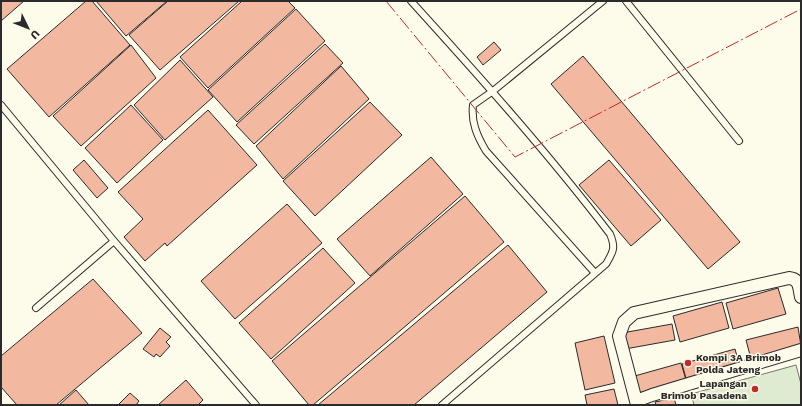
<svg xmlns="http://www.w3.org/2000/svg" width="802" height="406" viewBox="0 0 802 406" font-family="'Work Sans',sans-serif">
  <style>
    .green { fill: #deebd1; stroke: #74746e }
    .building { fill: #f2b8a0; stroke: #2b2b2b }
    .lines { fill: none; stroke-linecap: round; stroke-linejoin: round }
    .service-casing { stroke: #2b2b2b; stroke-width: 8 }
    .minor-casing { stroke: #2b2b2b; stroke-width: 14 }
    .service { stroke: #fdfbea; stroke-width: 6 }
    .minor { stroke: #fdfbea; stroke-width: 12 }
    .power { stroke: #c62828; stroke-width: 1; stroke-dasharray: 14 3 2 3; stroke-linecap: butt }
    .poi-dot { fill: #c62828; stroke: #fdfbea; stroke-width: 1.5 }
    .labels { text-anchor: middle; stroke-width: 3; stroke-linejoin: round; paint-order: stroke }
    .poi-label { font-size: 10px; font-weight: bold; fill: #2b2b2b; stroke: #fdfbea; text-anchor: start }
  </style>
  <rect width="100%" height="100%" fill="#fdfbea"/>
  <path class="green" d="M796,365L801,384V405H694L691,394Z"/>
  <path class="building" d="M1,1H24L1,21Z
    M86,1H92L130,45L49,117L7,69Z
    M96,1H167L126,36Z
    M168,1H239L160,70L129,35Z
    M242,1H288L295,8L208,88L180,57Z
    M296,9L325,41L237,122L208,90Z
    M494,42L501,50L483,65L477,57Z
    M325,44L343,63L254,144L236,125Z
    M131,45L156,78L81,146L53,116Z
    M583,56L740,242L708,269L551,84Z
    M180,60L213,97L165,140L134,105Z
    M341,66L369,99L283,179L256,146Z
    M370,102L402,135L315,216L283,181Z
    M131,105L163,140L117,183L85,148Z
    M208,110L257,165L167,246L165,243L145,261L124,237L143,219L118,192Z
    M431,157L463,194L370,276L337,239Z
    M84,160L108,188L97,198L73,170Z
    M609,160L661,220L631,246L579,185Z
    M465,196L504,242L313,405H309L272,361Z
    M287,204L322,243L235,319L201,281Z
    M508,245L547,292L414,405H318Z
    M323,248L355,283L271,359L239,323Z
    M93,279L142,333L56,405H17L1,387V356Z
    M778,288L786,314L733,329L726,303Z
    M722,302L729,328L680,342L673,316Z
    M672,324L675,340L625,349L622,333Z
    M798,327L801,346L751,359L746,340Z
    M160,328L171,337L166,342L170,346L160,357L156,354L154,357L143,349Z
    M604,336L615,383L585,390L575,343Z
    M735,349L740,367L687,382L682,364Z
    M681,363L686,380L636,394L631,377Z
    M186,380L203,400L198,405H158Z
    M614,389L618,405H587L585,395Z
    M76,390L89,405H59Z
    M130,393L139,401L136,405H118Z
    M674,398L676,405H656L655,402Z"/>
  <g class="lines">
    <g class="service-casing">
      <path id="service" d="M411,1C480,77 548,153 610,234C616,248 613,252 606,264L442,405
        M626,1L739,141
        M1,105L114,241L256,405
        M595,273L486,151C477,136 471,122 473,105L493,91L603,1
        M36,308L114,241"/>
    </g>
    <g class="minor-casing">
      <path id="minor" d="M636,401L619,336L624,322L634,313L789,278C800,279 799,288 801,297
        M637,405L636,401L652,395L801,350"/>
    </g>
    <use href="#service" class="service"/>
    <use href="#minor" class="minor"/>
    <path class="power" d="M386,1L515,157L801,9"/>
  </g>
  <g class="poi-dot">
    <circle cx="688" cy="363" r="4"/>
    <circle cx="755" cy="389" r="4"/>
  </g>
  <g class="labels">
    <g class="poi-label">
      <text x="696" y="361">Kompi 3A Brimob<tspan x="696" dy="12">Polda Jateng</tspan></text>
      <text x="747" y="387" text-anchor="end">Lapangan<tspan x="747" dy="12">Brimob Pasadena</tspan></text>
    </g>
  </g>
  <rect width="802" height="406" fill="none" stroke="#2b2b2b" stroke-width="4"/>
  <g transform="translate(28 28) rotate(133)" stroke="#fdfbea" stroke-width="3" paint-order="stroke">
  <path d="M0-3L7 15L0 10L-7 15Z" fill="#2b2b2b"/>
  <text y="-6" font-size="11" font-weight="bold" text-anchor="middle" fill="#2b2b2b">U</text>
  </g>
</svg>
